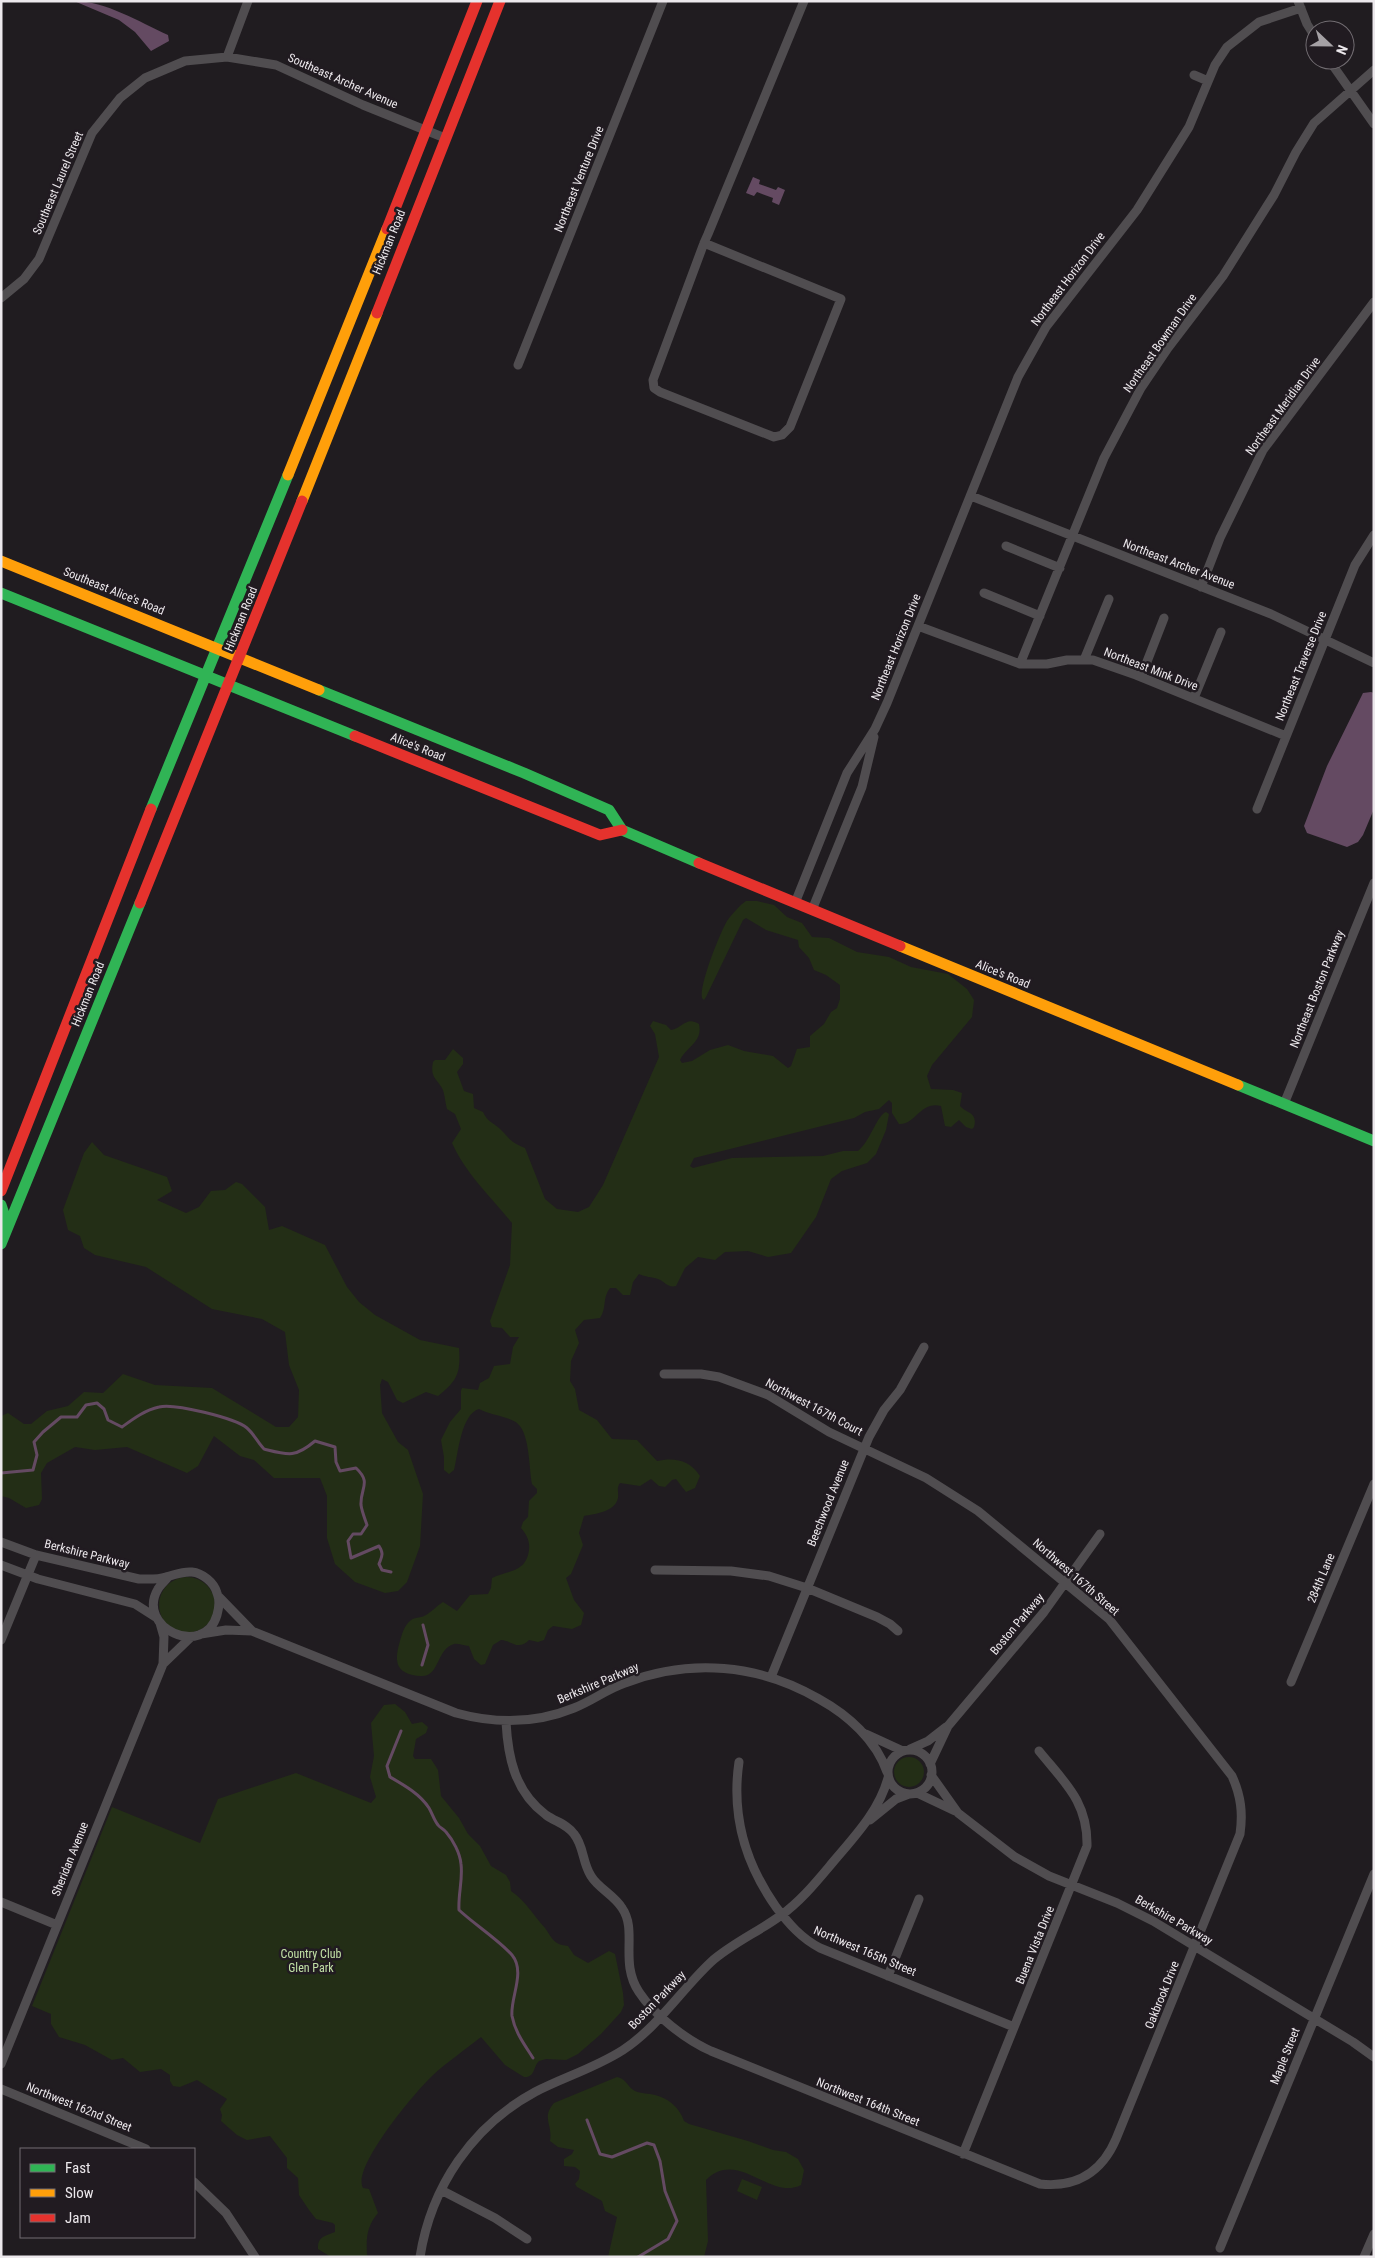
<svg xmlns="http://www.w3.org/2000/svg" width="1375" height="2258" viewBox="0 0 1375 2258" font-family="'Roboto Condensed',sans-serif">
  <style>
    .green { fill: #232e16 }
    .water { fill: #644a62 }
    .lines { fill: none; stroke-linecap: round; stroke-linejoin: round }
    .stream { stroke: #644a62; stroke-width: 3 }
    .street { stroke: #504d50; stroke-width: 9 }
    .fast { stroke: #30b455; stroke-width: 11 }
    .slow { stroke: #ff9f0a; stroke-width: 11 }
    .jam { stroke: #e5322d; stroke-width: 11 }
    .labels { text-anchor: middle; stroke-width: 5; stroke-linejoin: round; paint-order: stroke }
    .street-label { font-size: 12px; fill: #ece8ec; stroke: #211b21 }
    .park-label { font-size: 12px; fill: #c1e0a5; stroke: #211b21 }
  </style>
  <rect width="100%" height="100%" fill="#201c20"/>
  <path class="green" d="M746,901H757L774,905L787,917L802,923L812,937L829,938L857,952L889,957L911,967L948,974L967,989L974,1000L972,1017L932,1065L927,1076L931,1089L953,1090L962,1093L960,1106C967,1114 978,1112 974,1127L972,1129L966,1127L959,1120L951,1127L945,1126L941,1106C920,1101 916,1125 899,1124L892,1113V1103L889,1100L879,1109L865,1112L854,1118L694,1158L690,1166L693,1168L732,1158L823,1156L843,1151H858C870,1142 877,1115 886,1112L889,1114L886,1130L876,1154L867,1163L842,1171L831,1179L816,1217L791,1253L768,1257L748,1251L725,1252L715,1260L698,1257L685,1268L676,1286C667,1288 666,1282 658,1279C652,1277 645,1277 639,1274L633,1282L630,1295H623L616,1288H610C602,1298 607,1308 600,1318L584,1320L575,1330L579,1343L571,1361L570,1381L575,1389L579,1410L597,1420L612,1439L637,1440L657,1461C674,1457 690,1460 700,1476L695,1488L686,1492L676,1479L672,1480L665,1487L659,1486L651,1479L640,1486L620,1483C616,1489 619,1492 618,1498C615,1512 595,1514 584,1516L579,1533L583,1545L571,1574L566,1578L574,1600L584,1613L581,1625L572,1629L553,1626L548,1630L544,1640L538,1642L529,1640C518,1651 513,1641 501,1640L493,1645L485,1664L481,1665L474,1659L469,1646C464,1646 458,1643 454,1644C436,1649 440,1678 420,1676C395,1674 394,1661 400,1641C402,1634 404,1626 410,1621C414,1617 420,1618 424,1616C431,1613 436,1606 443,1602L457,1611L470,1595L488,1594L491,1588L492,1578C508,1570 526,1573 529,1550C530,1541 527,1535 521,1528L523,1522L528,1517L529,1501L537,1493V1489L532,1484C529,1469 530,1435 518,1424C511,1417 490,1415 479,1409C461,1414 458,1454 454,1470L449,1474L444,1470V1457L441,1440L450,1422L461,1409V1391L462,1388L478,1390L480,1383L489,1378L494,1366L510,1364L513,1347L519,1337H510L502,1328L492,1327L490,1321L510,1265L512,1223C491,1197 466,1174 452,1143L461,1129L455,1114L447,1109C445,1102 445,1094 442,1088C436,1078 430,1077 433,1062L435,1060H445L453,1049L463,1058V1064L457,1072L464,1091L473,1094L474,1108L483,1112C487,1121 492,1122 499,1128C511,1139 508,1141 525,1148L545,1199L557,1209L578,1212L589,1207L603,1185L659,1057L655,1034L650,1026L653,1021L666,1025L671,1030C683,1028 686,1016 699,1024C703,1042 687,1046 680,1060L682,1063L692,1061L710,1050L728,1045L744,1051L773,1056L788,1068L791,1066L797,1049L810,1047V1036L824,1024L831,1012L837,1008L840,999V985L826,975L814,970L809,958L799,947L798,940L766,930L746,918L743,920L706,997L704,1000L702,998C699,985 720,933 727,921C732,914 740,905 746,901Z
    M92,1142L104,1155L167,1177L172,1191L157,1200L186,1213L199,1207L211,1191L225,1190L236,1182L242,1184L265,1207L269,1230L282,1226L325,1245L347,1287L359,1302L375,1315L420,1340L459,1348C461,1373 457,1381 438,1396L426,1392L403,1403L397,1400L388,1382L382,1379L380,1385L382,1413L398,1442L408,1450L423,1494L420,1546L407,1582L398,1591L385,1593L355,1582L335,1564L327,1538V1496L320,1478H274L254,1460L240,1456L214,1436L198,1466L187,1473L127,1447L95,1450L75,1447L47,1463L41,1473L42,1499L39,1505L26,1508L9,1498L1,1496V1416L8,1413L24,1424H31L47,1411L68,1406L84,1392L103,1393L123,1374L155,1385L212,1388L276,1427H289L298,1417L299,1390L289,1365L285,1332L262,1319L212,1309L146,1267L95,1255L84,1248L80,1236L68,1230L63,1210L84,1153Z
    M159 1605a28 28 0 1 1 56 0a28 28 0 1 1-56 0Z
    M395,1704L405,1712L412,1724L422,1722L428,1727L426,1733L416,1739L413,1756L415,1759H431L438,1770L441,1796L459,1818L468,1834L480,1846L491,1866L506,1875L510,1882L511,1891C526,1901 533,1915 545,1928C549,1933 551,1939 557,1943C560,1945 564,1945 568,1946L574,1955L588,1963L609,1951L615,1954L623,1993L624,2005L621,2012L601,2034L578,2054L566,2060L546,2059L539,2061C533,2067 535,2078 524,2077L505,2065L481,2037C465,2050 447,2062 432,2076C416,2091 351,2168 363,2188L369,2189L378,2213C367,2226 366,2237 367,2255L370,2257H331L318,2249C317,2237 325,2236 335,2232V2225L333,2223L316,2219L309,2210L299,2195L298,2178L287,2168V2158L270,2136L247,2140L237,2135L221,2121L222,2115L220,2109L227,2099L197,2080L180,2087L173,2086L170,2081V2075L161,2069L140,2072L123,2058L112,2060L85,2045L59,2037L51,2024V2014L32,2006L112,1807L200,1843L218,1799L296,1773L371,1803L376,1797L370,1777L374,1756L371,1723L384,1705Z
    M894 1772a15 15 0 1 1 30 0a15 15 0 1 1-30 0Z
    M617,2077C627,2079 627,2087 635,2091C641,2094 649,2093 655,2095C668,2098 680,2108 684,2121L689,2124L748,2141L773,2150L786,2152L798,2159L804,2170L801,2185C770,2201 738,2148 706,2180L708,2241L704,2257H608L617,2217L605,2211L602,2201L577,2187L575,2184L579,2179L580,2171L575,2167L564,2166V2159L572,2154L574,2150L558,2147L550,2141C553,2124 541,2118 554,2103Z
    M742,2179L762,2187L757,2200L737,2191Z"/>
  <path class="water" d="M74,1C106,1 139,22 168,35L169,41L151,51L135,32L119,20Z
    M753,177L760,180L759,184L776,190L778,187L785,190L779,205L772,202L773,198L757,192L754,196L746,193Z
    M1371,692L1374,693V809L1363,835L1358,842L1347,847L1307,833L1304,826L1327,766L1363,693Z"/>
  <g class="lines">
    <path class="stream" d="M1,1473L33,1470L37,1455L34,1442L43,1432L61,1417H77L86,1405L97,1403L104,1409L108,1420L122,1427C133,1419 145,1410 159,1407C174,1403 235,1418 247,1428C254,1434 258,1443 264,1449C288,1455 295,1458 315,1441L335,1447L336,1462L340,1471L356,1468C372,1483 360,1488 361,1505C362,1512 365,1519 367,1525L361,1534H353L348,1541L351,1558L379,1546C384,1554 382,1556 379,1564L382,1570L391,1572
      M422,1665L428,1645L423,1625
      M401,1731L387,1766L390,1777C404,1785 420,1794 429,1808C432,1813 434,1820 438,1825C440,1828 444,1829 446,1832C453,1840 460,1853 461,1864C463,1880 458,1894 459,1910C474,1924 500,1941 512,1955C526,1972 510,1998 512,2016C515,2032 524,2044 533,2058
      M587,2120L600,2154L612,2157L647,2143L654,2145L660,2161L665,2191L677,2221L668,2239L638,2257"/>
    <path class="street" d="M1298,1L1307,24L1315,37
      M227,57L248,1
      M1329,60L1374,124
      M1194,75L1208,81
      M704,243L841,299L790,427L782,435L774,437L660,392L654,388L653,380L704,243L708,234L804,1
      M1,298L24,279L39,259L92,133L120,98L145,78L185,61L227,57L276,65L363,105L445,138
      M518,365L663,1
      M971,496L1271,614L1374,663
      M1006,546L1060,568
      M1201,587L1220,538L1263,450L1374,302
      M984,593L1040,616
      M918,626L1020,664H1047L1067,660H1093L1136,675L1286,736
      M1084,660L1109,599
      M1020,664L1104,458L1141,388L1168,348L1223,276L1274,195L1296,152L1314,123L1374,70
      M1141,677L1164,618
      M1194,698L1221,632
      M1257,809L1355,565L1374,535
      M795,903L847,773L875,729L887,703L1018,377L1046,327L1137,210L1189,127L1215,65L1227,47L1259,22L1301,8
      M812,910L862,787L874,737
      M1284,1104L1374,883
      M1,1542L36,1555L139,1579C148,1579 157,1580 166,1577C175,1575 182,1571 192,1572C202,1573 214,1582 217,1593C220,1600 219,1608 217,1615C204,1659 135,1628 158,1589C160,1585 165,1581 168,1577
      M1,1565L38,1579L135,1604L157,1618
      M655,1570L731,1571L769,1576L807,1588L877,1617L890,1624L898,1631
      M219,1597L252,1631
      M201,1634L226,1630L252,1631L456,1713C496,1724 535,1724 574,1708C592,1701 607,1689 625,1683C690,1658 759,1664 819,1699C848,1715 876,1740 887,1772
      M1,1640L36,1555
      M163,1664L191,1637
      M771,1677L869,1437L884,1410L900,1390L924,1347
      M1291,1682L1374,1484
      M506,1722C508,1758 515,1792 546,1815C556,1822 567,1824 574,1834C584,1846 582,1862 591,1876C598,1888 614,1895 622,1908C638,1931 619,1962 639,1992C654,2015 686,2040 711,2051L1040,2184C1076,2188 1102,2172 1116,2139L1240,1834C1243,1813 1241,1796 1232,1776L1109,1619L978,1511L926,1478L829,1432L768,1395L719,1377L701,1374H664
      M866,1734L903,1751
      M910,1749L928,1741L946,1727
      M888 1772a22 22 0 1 1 44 0a22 22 0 1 1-44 0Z
      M739,1762C731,1816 745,1863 776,1907C789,1924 801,1938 820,1948L1014,2027
      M930,1764L948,1726L1044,1612L1100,1534
      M931,1775L958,1813L1015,1857L1049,1876L1117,1903L1153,1921L1353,2042L1374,2057
      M917,1793L955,1811
      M870,1820L896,1799L909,1794
      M1,1902L57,1925
      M888,1976L919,1899
      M1,2064L163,1664L164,1637L160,1623
      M1,2089L146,2149
      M963,2154L1087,1846C1088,1802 1065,1783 1039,1751
      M194,2182L226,2213L255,2257
      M441,2190L495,2218L527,2239
      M1220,2248L1374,1874
      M420,2257C431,2187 472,2126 535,2092C564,2077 595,2068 623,2050C658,2027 681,1990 711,1962C731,1944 758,1932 780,1916C801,1901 817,1881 833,1862C855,1836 879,1811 888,1778
      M1364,2257L1374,2234"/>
    <path class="fast" d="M1,593L355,736
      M319,690L524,773L609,810L622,830L699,863
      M151,809L288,475
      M1238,1085L1374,1141
      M1,1205L3,1211L1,1225
      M1,1244L140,903"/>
    <path class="slow" d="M288,475L387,229
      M302,501L377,313
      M1,561L319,690
      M900,946L1238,1085"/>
    <path class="jam" d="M387,229L477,1
      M377,313L500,1
      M355,736L600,835L622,830
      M699,863L900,946
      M140,903L302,501
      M1,1191L151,809"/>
  </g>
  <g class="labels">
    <g class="street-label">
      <text transform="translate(343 81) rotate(24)" y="4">Southeast Archer Avenue</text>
      <text transform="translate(579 179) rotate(-68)" y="4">Northeast Venture Drive</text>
      <text transform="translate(58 183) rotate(-67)" y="4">Southeast Laurel Street</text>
      <text transform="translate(389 242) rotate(-68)" y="4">Hickman Road</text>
      <text transform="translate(1068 279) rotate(-53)" y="4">Northeast Horizon Drive</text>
      <text transform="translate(1160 343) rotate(-55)" y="4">Northeast Bowman Drive</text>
      <text transform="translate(1283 406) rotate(-54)" y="4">Northeast Meridian Drive</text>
      <text transform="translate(1179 564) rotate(21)" y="4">Northeast Archer Avenue</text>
      <text transform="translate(114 591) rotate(22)" y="4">Southeast Alice's Road</text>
      <text transform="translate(241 619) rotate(-68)" y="4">Hickman Road</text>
      <text transform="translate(896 647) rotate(-68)" y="4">Northeast Horizon Drive</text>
      <text transform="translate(1301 666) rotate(-68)" y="4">Northeast Traverse Drive</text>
      <text transform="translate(1151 669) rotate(21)" y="4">Northeast Mink Drive</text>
      <text transform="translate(418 747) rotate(22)" y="4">Alice's Road</text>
      <text transform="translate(1003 974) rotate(22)" y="4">Alice's Road</text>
      <text transform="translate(1317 989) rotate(-68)" y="4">Northeast Boston Parkway</text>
      <text transform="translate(88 994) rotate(-68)" y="4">Hickman Road</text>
      <text transform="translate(814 1407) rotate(28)" y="4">Northwest 167th Court</text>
      <text transform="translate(828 1503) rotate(-68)" y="4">Beechwood Avenue</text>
      <text transform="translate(87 1554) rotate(14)" y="4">Berkshire Parkway</text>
      <text transform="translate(1076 1577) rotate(41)" y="4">Northwest 167th Street</text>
      <text transform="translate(1321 1578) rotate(-67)" y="4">284th Lane</text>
      <text transform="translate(1017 1624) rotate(-50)" y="4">Boston Parkway</text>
      <text transform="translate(598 1683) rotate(-23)" y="4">Berkshire Parkway</text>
      <text transform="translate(70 1859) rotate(-68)" y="4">Sheridan Avenue</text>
      <text transform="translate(1174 1920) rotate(30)" y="4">Berkshire Parkway</text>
      <text transform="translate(1035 1945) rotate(-68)" y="4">Buena Vista Drive</text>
      <text transform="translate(865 1951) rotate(23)" y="4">Northwest 165th Street</text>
      <text transform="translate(1162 1995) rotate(-68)" y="4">Oakbrook Drive</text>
      <text transform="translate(657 2000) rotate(-46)" y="4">Boston Parkway</text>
      <text transform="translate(1285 2056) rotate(-68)" y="4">Maple Street</text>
      <text transform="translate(868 2102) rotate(22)" y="4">Northwest 164th Street</text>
      <text transform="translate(79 2107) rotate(22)" y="4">Northwest 162nd Street</text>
    </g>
    <g class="park-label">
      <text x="311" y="1958">Country Club<tspan x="311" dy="14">Glen Park</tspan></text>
    </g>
  </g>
  <rect width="1375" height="2258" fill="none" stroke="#ece8ec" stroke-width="5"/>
  <rect x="20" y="2148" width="175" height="90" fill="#211b21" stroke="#726d72"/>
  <rect x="30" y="2164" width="25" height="8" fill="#30b455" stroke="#726d72"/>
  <text x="65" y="2173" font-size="15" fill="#ece8ec">Fast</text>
  <rect x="30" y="2189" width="25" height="8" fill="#ff9f0a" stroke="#726d72"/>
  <text x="65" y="2198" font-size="15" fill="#ece8ec">Slow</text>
  <rect x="30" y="2214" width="25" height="8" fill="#e5322d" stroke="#726d72"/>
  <text x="65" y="2223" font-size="15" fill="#ece8ec">Jam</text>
  <g transform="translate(1330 45) rotate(112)"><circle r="24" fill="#211b21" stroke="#726d72"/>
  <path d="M0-4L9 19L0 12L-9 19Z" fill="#a5a1a5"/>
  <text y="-8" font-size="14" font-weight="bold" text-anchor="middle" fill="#ece8ec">N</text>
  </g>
</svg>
